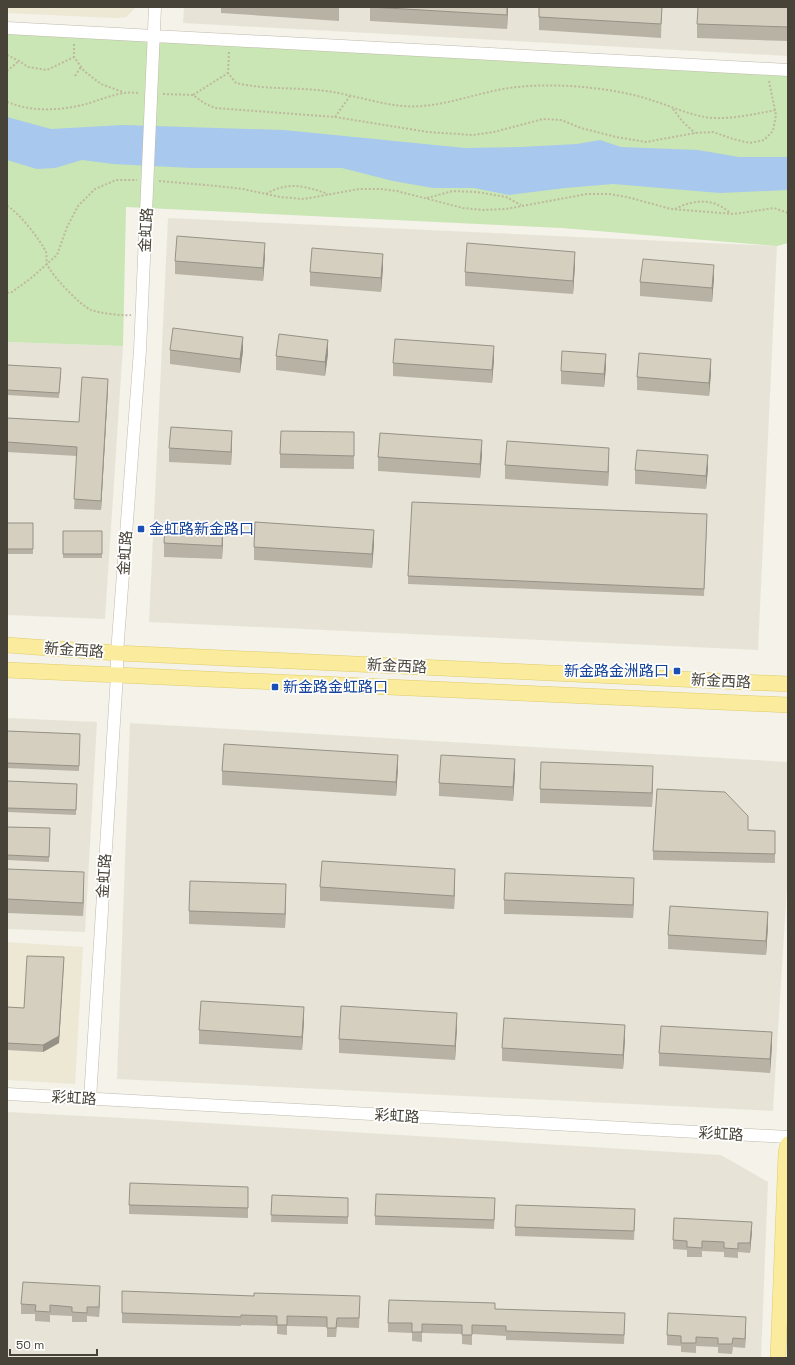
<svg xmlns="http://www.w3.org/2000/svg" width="795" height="1365" viewBox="0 0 795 1365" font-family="'Space Grotesk','Noto Sans SC',sans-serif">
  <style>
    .residential { fill: #e7e4d7 }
    .education { fill: #ece8d3 }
    .green { fill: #c9e6b4 }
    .water { fill: #a8c8ed }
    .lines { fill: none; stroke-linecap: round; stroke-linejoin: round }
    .minor-casing { stroke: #bfbbac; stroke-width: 13 }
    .major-casing { stroke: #dfcc6c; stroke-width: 16 }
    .path { stroke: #c0b89e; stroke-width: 2; stroke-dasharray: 2 2; stroke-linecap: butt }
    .minor { stroke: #fff; stroke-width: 12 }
    .major { stroke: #faec9c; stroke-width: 15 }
    .wall { fill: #b7b2a4 }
    .shaded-wall { fill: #959186 }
    .building { fill: #d5cfbf; stroke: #959186 }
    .transit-dot { fill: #1a4fb4; stroke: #fff; stroke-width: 1.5 }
    .labels { text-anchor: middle; stroke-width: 3.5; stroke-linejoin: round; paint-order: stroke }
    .street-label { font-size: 15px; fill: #474338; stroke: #fff }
    .transit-label { font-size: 15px; fill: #164399; stroke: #fff; text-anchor: start }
  </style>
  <rect width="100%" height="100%" fill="#f4f2e9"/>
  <path class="residential" d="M184,7H788V56L183,23Z
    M168,218L777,246L758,650L149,622Z
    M7,342L123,346L105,619L7,615Z
    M7,718L97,722L85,932L7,929Z
    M130,723L788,762V871L773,1111L117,1079Z
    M7,1112L143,1119L721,1155L768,1182L761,1358H7Z"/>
  <path class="education" d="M7,7H136L126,17L115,18L7,13Z
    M7,942L83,947L75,1084L7,1080Z"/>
  <path class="green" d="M7,28L788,70V243L777,246L562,228L126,207L123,346L7,342Z"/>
  <path class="water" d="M7,117L51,129L123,125L284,130L465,148L521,147L577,144L600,140L621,147L698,150L739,157H788V190L720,193L613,184L565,188L509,195L474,188H433L393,181L342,168H192L113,164L82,160L55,168L37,169L7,160Z"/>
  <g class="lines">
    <g class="minor-casing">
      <path id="minor" d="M7,28L788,70
        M7,1094L788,1137
        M90,1099L117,675V653L140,350L155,7"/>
    </g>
    <g class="major-casing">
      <path id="major" d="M7,645L117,653L788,684
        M7,670L788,705
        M778,1358L786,1153L788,1144"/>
    </g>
    <path class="path" d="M74,44V57L84,71L101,84L123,92
      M229,52L228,73L236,83C266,90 296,87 326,91C357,95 391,109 422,106C448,104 473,95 498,90C522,85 547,85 571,86C599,88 628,92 654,101C673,107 692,116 712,118C733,119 755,114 776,110
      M7,55L19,61L28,67L47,70L74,57
      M7,71L19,61
      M75,76L81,67
      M163,94L193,95L204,103L215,108L335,117L428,132L473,135L494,132L543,119L561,120L581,128L616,137L646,142L695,133L713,132L733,139L750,143L764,140L773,131L776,115L769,81
      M193,95L228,73
      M7,102C32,112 60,111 86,104C97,101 114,94 125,93C130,92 135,93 140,93
      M673,109L683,122L695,133
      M335,117L350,96
      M159,181L217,186L243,189L280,197L304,199L359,189H380L397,191L463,208L483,210L506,209L587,194H609L627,197L671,209L734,214L774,208L788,213
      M266,194C288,181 305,186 328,194
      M427,198L453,191L477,192L506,197L521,205
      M7,206C18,211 41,241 46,252C47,256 46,261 47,264C51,275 81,306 91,310C99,313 122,316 131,315
      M675,209C694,199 714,198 730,213
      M7,293L12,292L30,279L57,255L67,227L78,206L95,189L116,180H137"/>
    <use href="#minor" class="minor"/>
    <use href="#major" class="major"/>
  </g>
  <path class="wall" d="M221,7H339V21L221,13Z
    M370,7H508L507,29L370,21Z
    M662,7L661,38L539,30V17Z
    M788,7V41L697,38V24Z
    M265,257L263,281L175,274V261Z
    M575,265L573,294L465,286V272Z
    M383,268L381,292L310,286V272Z
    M714,278L712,302L640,296V282Z
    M170,350L243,351L240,373L170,364Z
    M328,354L325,376L276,370V356Z
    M494,360L492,383L393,376V363Z
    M7,365L61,373L59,398L7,395Z
    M606,367L604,387L561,384V371Z
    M711,373L709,396L637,390V377Z
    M108,388L101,510L74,509L77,456L7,452V418L79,422Z
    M354,432V469L280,468V454Z
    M232,444L231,465L169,462V448Z
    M482,454L480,478L378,471V457Z
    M609,461L608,486L505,479V465Z
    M708,469L706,489L635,484V470Z
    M707,521L704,596L408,584V576Z
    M7,523H33V554H7Z
    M63,531H102V558H63Z
    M223,539L222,559L164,557V543Z
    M374,544L372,568L254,560V547Z
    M7,731L80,734L79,771L7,768Z
    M398,768L396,796L222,785V771Z
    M515,773L513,801L439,796V783Z
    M653,779L652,807L540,803V789Z
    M7,781L77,784L76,815L7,812Z
    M7,827L50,828L49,862L7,860Z
    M748,830L775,831V863L653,860V851Z
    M7,869L84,886L83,916L7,913Z
    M455,883L454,909L320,901V887Z
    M634,891L633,918L504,914V900Z
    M286,898L285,928L189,924V911Z
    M768,926L766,955L668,949V935Z
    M64,964L59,1043L43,1052L7,1050V1007L24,1008Z
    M304,1021L302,1050L199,1044V1030Z
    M457,1027L455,1060L339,1053V1039Z
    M625,1039L623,1069L502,1061V1048Z
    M772,1046L770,1073L659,1066V1053Z
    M272,1195L348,1198V1224L271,1222Z
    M248,1197V1218L129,1214V1205Z
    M495,1208L494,1229L375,1225V1216Z
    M635,1219L634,1240L515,1236V1227Z
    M752,1231L750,1253L738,1252V1258L724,1257V1252L702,1251V1257H687V1250L673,1249V1240Z
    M100,1295L99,1317L87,1316V1322H72V1316L50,1315V1322L35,1321V1314H21V1304Z
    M360,1306L359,1328L337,1327L336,1337H327V1327L287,1326V1335L277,1334V1326L241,1325V1326L122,1323V1313Z
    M495,1309L625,1323L624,1344L506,1340V1336L472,1334V1345L462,1344V1334L422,1333V1342L412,1341V1333L388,1332V1323Z
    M746,1327L745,1348L733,1347L732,1354L718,1353V1347L696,1346V1353L681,1352V1346L667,1345V1335Z"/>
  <path class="shaded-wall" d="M507,7H508L507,29Z
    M265,243V257L263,281V268Z
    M575,252V265L573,294V281Z
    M383,254V268L381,292V278Z
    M714,265V278L712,302V288Z
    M243,337V351L240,373V359Z
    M328,340V354L325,376V362Z
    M494,346V360L492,383V370Z
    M606,354V367L604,387V374Z
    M711,359V373L709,396V383Z
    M108,379V388L101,510V501Z
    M232,431V444L231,465V452Z
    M482,440V454L480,478V464Z
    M609,448V461L608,486V472Z
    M708,455V469L706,489V476Z
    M223,525V539L222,559V546Z
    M374,530V544L372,568V554Z
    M398,755V768L396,796V782Z
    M515,759V773L513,801V787Z
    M653,766V779L652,807V793Z
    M455,869V883L454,909V896Z
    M84,872V886L83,916V903Z
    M634,878V891L633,918V905Z
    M286,884V898L285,928V914Z
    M768,912V926L766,955V941Z
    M64,957L59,1043L43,1052V1045Z
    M304,1007V1021L302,1050V1037Z
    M457,1013V1027L455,1060V1046Z
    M625,1025V1039L623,1069V1055Z
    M772,1032V1046L770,1073V1059Z
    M752,1222V1231L750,1253V1243Z
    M100,1286V1295L99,1317V1307Z
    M746,1317V1327L745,1348V1339Z"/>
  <path class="building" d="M370,7H507V15Z
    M539,7H662L661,24L539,17Z
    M698,7H788V27L697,24Z
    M177,236L265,243L263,268L175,261Z
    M467,243L575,252L573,281L465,272Z
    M312,248L383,254L381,278L310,272Z
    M643,259L714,265L712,288L640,282Z
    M173,328L243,337L240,359L170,350Z
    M279,334L328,340L325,362L276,356Z
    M395,339L494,346L492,370L393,363Z
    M562,351L606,354L604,374L561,371Z
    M639,353L711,359L709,383L637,377Z
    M7,365L61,368L59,393L7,390Z
    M82,377L108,379L101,501L74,499L77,447L7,442V418L79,422Z
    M171,427L232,431L231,452L169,448Z
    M281,431L354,432V456L280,454Z
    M380,433L482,440L480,464L378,457Z
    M507,441L609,448L608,472L505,465Z
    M637,450L708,455L706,476L635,470Z
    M412,502L707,514L704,589L408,576Z
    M255,522L374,530L372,554L254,547Z
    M7,523H33V549H7Z
    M165,523L223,525L222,546L164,543Z
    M63,531H102V554H63Z
    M7,731L80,734L79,766L7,763Z
    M224,744L398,755L396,782L222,771Z
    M441,755L515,759L513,787L439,783Z
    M541,762L653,766L652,793L540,789Z
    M7,781L77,784L76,810L7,808Z
    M657,789L725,792L748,816V830L775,831V854L653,851Z
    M7,827L50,828L49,857L7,855Z
    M322,861L455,869L454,896L320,887Z
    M7,869L84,872L83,903L7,899Z
    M505,873L634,878L633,905L504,900Z
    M190,881L286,884L285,914L189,911Z
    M670,906L768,912L766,941L668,935Z
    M27,956L64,957L59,1036L43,1045L7,1043V1007L24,1008Z
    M201,1001L304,1007L302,1037L199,1030Z
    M341,1006L457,1013L455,1046L339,1039Z
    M504,1018L625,1025L623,1055L502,1048Z
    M661,1026L772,1032L770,1059L659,1053Z
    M130,1183L248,1187V1208L129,1205Z
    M376,1194L495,1198L494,1220L375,1216Z
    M272,1195L348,1198V1217L271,1215Z
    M516,1205L635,1209L634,1231L515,1227Z
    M674,1218L752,1222L750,1243H738V1249L724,1248V1242L702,1241V1248L687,1247V1241L673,1240Z
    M23,1282L100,1286L99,1307H87V1313L72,1312V1307L50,1305V1312L35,1311L36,1305L21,1304Z
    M122,1291L254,1296V1293L360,1296L359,1318H337L336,1328H327V1317L287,1316V1325H277V1316L241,1315V1317L122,1313Z
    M389,1300L495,1303V1309L625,1313L624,1335L506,1331V1326L472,1325V1335H462V1325L422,1324V1332H412V1323H388Z
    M668,1313L746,1317L745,1339L733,1338L732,1344H718V1338L696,1337V1343H681V1336L667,1335Z"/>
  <g class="transit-dot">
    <rect x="137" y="525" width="8" height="8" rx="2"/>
    <rect x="673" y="667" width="8" height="8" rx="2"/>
    <rect x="271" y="683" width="8" height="8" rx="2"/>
  </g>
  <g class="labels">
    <g class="street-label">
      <text transform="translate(146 230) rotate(-87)" y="5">金虹路</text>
      <text transform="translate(125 553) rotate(-86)" y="5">金虹路</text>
      <text transform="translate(74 650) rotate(4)" y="5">新金西路</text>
      <text transform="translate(397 666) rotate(3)" y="5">新金西路</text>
      <text transform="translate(721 681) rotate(3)" y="5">新金西路</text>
      <text transform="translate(104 876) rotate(-86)" y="5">金虹路</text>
      <text transform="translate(74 1098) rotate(3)" y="5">彩虹路</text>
      <text transform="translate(397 1116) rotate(3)" y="5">彩虹路</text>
      <text transform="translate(721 1134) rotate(3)" y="5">彩虹路</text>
    </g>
    <g class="transit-label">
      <text x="149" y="534">金虹路新金路口</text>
      <text x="669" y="676" text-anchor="end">新金路金洲路口</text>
      <text x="283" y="692">新金路金虹路口</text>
    </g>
  </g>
  <rect width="795" height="1365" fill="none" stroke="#474338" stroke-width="16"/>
  <path d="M10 1349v6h87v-6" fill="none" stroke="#474338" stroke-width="2"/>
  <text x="16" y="1349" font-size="12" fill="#474338" stroke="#ffffff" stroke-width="3" paint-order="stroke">50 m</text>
</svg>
